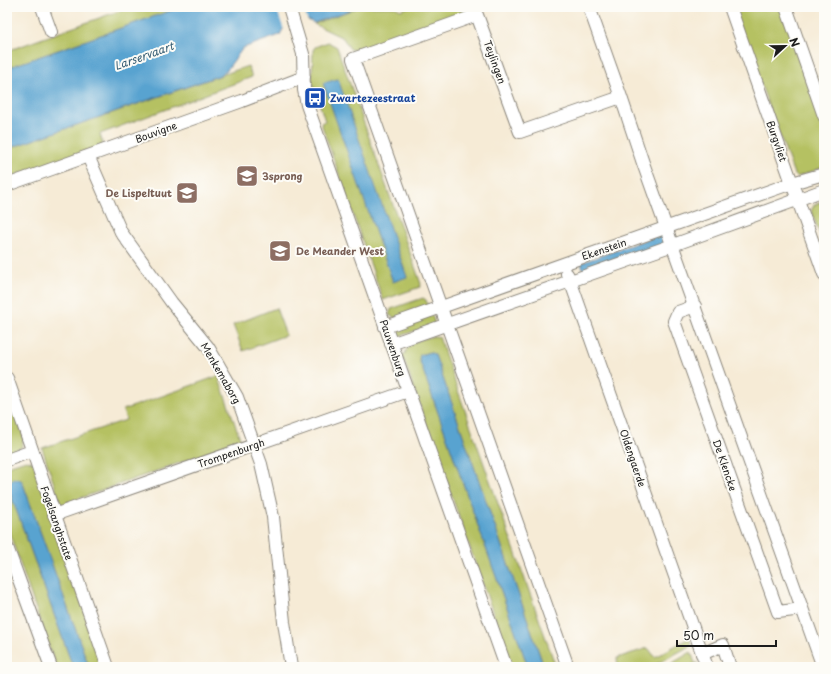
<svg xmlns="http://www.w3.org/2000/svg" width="831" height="674" viewBox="0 0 831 674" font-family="'Playpen Sans',sans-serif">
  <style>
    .green { fill: #b5c162; stroke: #686e3f; fill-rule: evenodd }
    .water { fill: #58a3d0; stroke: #3a6076 }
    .pier { fill: #f6ebd6 }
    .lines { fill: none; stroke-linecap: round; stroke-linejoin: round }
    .street-casing { stroke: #898479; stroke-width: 14 }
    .street { stroke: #fff; stroke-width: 12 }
    .labels { text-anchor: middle; stroke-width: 4; stroke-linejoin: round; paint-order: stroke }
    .street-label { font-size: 10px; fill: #1c1c1c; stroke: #fdfcf7 }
    .transit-label { font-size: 10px; font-weight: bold; fill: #164399; stroke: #fdfcf7; text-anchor: start }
    .education-label { font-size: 10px; font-weight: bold; fill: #785e54; stroke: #fdfcf7; text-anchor: start }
    .water-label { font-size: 11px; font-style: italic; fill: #3a6076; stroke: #fdfcf7 }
  </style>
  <rect width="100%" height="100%" fill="#fdfcf7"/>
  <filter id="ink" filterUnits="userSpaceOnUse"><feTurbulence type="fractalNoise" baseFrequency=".025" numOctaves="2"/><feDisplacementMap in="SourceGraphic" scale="8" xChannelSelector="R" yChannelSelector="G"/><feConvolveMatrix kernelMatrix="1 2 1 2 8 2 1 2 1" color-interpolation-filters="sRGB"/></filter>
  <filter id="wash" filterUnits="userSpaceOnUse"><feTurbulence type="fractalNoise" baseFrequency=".012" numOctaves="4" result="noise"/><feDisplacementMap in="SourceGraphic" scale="16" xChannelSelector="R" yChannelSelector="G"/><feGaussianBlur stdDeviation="0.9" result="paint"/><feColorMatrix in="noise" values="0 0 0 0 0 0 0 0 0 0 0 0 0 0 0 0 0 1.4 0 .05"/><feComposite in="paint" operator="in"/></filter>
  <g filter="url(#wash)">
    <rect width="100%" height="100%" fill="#f6ebd6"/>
    <path class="green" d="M130,7H181L7,68V51Z
      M359,7H395L401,10L409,7H480L481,10L362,51L361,47L353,50L350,49L343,38L314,24Z
      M732,7H781L824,126V167L797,177L794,174Z
      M328,42L337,47L421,284L420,287L383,300L321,123L325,121L312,81L313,50L315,47ZM338,79L393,282L324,84Z
      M248,66L252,77L100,134L103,145L7,178V149Z
      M824,200L823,215L824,219V245L811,211L814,205Z
      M423,298L426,300L428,307L395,318L389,315L391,309Z
      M276,308L286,335L243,351L233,325Z
      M432,315L435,324L397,337L394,328Z
      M435,336L439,337L556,667H544L435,355L430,352L420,355L419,359L528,667H512L402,355L405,354C407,342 425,338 435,336Z
      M218,376L241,441L61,505L42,448L126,420L123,410Z
      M7,389L24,438L21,448L7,453Z
      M26,460L33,462L104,667H89L22,481L8,487L73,667H56L7,526V466Z
      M689,638L692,645L651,667H618L617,658L648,648L655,657Z
      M691,652L695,663H698L685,667H671L669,665Z"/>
    <path class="water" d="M181,7H224L228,9L234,7H359L314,23L308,20L283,29L280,35L243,48L226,71L218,76L7,149V68Z
      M338,79L407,277L393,282L323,83Z
      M664,233L668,243L584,272L581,263Z
      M430,352L435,355L544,667H528L419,359L420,355Z
      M14,479H19L22,481L89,667H73L8,487L10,481Z"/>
    <path class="pier" d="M276,7H303L308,22L284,30Z"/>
  </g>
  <g filter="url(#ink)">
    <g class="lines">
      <g class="street-casing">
        <path id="street" d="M42,7L51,32
          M289,7L303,54L304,90L307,105L506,667
          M589,7L621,97L643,163L823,667
          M730,7L824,274
          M786,7L824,116
          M88,156L121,232L172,303L208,347L237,397L261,464L273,517L284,622L291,667
          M7,185L242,101L304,77
          M567,274L570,280L707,667
          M695,306L678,312L674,321L778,612L802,609
          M385,327L792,183L824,174
          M391,344L673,245L824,190
          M7,378L108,667
          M7,460L32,451
          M54,515L408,391
          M7,547L51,667
          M702,654L723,645L730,667
          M568,667L353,59L477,15L520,132L621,97"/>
      </g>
      <use href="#street" class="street"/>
    </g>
  </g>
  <defs>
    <g id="bus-square" transform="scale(1.15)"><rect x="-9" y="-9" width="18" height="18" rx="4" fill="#1a4fb4" stroke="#fdfcf7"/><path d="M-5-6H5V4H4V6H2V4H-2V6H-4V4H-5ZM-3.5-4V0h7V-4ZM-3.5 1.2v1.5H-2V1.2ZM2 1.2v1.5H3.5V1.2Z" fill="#fff"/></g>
    <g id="school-square" transform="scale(1.15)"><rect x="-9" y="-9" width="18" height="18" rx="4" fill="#8d6e63" stroke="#fdfcf7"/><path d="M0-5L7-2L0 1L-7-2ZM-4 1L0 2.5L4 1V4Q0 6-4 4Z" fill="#fff"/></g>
  </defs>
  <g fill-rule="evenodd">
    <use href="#bus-square" x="315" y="98"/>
    <use href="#school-square" x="247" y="176"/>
    <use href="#school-square" x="187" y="193"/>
    <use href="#school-square" x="280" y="251"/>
  </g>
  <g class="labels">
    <g class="street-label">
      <text transform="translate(495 62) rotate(70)" y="4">Teylingen</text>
      <text transform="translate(156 132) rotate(-20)" y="4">Bouvigne</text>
      <text transform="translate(777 141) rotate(71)" y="4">Burgvliet</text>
      <text transform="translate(604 249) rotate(-19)" y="4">Ekenstein</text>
      <text transform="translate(393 348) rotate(71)" y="4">Pauwenburg</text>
      <text transform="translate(221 373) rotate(60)" y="4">Menkemaborg</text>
      <text transform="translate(231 453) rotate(-19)" y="4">Trompenburgh</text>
      <text transform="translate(633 458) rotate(71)" y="4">Oldengaerde</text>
      <text transform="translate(725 465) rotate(71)" y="4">De Klencke</text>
      <text transform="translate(57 523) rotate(71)" y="4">Fogelsanghstate</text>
    </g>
    <g class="transit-label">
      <text x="330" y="102">Zwartezeestraat</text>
    </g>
    <g class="education-label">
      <text x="262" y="180">3sprong</text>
      <text x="172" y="197" text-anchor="end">De Lispeltuut</text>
      <text x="296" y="255">De Meander West</text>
    </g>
    <g class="water-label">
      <text transform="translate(144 56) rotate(-20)" y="4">Larservaart</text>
    </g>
  </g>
  <rect width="831" height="674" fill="none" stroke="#fdfcf7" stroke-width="24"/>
  <g transform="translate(785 46) rotate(68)" stroke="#fdfcf7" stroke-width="3" paint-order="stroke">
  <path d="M0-3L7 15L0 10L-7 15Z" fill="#1c1c1c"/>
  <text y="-6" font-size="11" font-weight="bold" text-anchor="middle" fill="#1c1c1c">N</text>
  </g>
  <path d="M677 640v6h99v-6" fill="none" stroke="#1c1c1c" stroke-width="2"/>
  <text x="683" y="640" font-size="12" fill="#1c1c1c" stroke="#fdfcf7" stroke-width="3" paint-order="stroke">50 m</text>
</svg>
